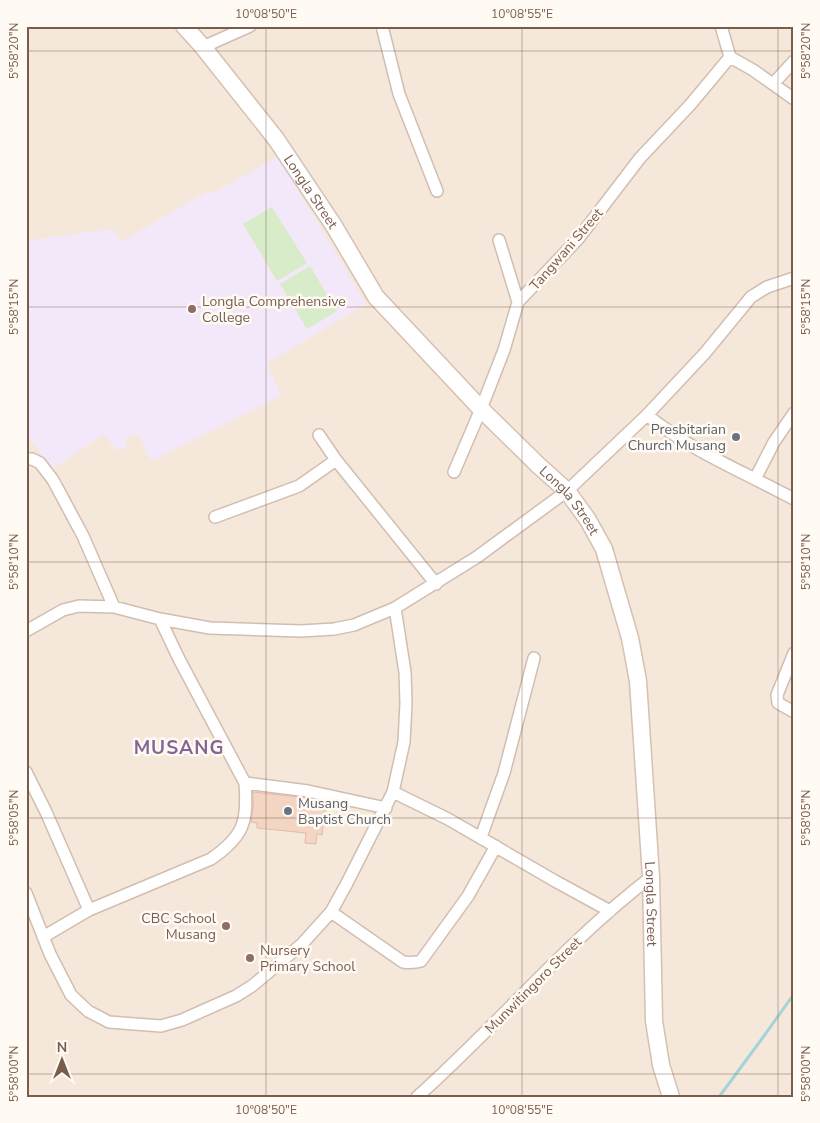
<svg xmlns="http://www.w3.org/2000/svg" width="820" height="1123" viewBox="0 0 820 1123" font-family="'Nunito Sans',sans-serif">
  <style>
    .residential { fill: #f5e8da }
    .education { fill: #f3e8fa }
    .green { fill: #d8ecc9 }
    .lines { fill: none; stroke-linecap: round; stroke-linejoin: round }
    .stream { stroke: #a5d3da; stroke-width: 3 }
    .building { fill: #f3d5c3; stroke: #e6bba3 }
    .street-casing { stroke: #d1beb0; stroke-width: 14 }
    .secondary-casing { stroke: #d6c0b0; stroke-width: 19 }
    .street { stroke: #fff; stroke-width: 11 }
    .secondary { stroke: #fff; stroke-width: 16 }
    .ticks { fill: none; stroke: #7a5c4d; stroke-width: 1; stroke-opacity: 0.45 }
    .education-dot { fill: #8d6e63; stroke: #fffaf3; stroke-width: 2 }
    .worship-dot { fill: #6b7280; stroke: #fffaf3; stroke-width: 2 }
    .labels { text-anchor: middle; stroke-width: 5; stroke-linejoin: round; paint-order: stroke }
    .street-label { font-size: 14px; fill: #7a5c4d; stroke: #fffaf3 }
    .education-label { font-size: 14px; fill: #785e54; stroke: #fffaf3; text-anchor: start }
    .worship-label { font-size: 14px; fill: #5b616d; stroke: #fffaf3; text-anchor: end }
    .district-label { font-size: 19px; font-weight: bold; letter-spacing: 1px; fill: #846695; stroke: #fffaf3 }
    .neatline { fill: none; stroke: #7a5c4d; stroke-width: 2 }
    .ticks-label { font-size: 12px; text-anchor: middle; fill: #7a5c4d }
  </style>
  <rect width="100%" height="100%" fill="#fdf6ec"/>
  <path class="residential" d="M26,26H794V1097H26Z"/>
  <path class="education" d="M278,156L366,304L267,363L281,396L151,461L138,434L125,439L126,448L116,450L104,434L53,468L26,435V349L29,313H26V241L113,229L121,242L208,191L214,193Z"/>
  <path class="green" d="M272,207L307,263L277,281L243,224Z
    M310,266L337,311L307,329L280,284Z"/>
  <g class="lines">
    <path class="stream" d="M719,1097L761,1040L794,994"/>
  </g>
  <path class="building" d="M253,792L307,798L326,803L322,835L317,834L316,844L305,843L306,833L257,828V823L251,822L253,808Z"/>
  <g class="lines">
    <g class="street-casing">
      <path id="street" d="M382,26L399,94L437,191
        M721,26L730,57L753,70L794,99
        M203,47L250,26
        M773,84L794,61
        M499,240L518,302
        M647,415C680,442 717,460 755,479L774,442L794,413
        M319,435L336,460L436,584
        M26,459H32L40,463L53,480L83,536L114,607
        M454,472L481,409L504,350L518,302L578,239L640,158L690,105L730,57
        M755,479L794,499
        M215,517L299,486L336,460
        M26,631L63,610L79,606L114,607L160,619L210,628L301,631L334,629L354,625L395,608L477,557L567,491L647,415L705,353L751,297L767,287L794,278
        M794,653L777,695L778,703L794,712
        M26,772L46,812L89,910
        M245,783L308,791L386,808
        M393,792L448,819L555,881L610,911
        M481,837L504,773L534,658
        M26,893L50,954L71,995L88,1011L109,1022L161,1026L182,1020L236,996L252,986L302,944L331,912L346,885L393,792L404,742L406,703L405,672L395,608
        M331,912L403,962C410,963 414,963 421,961L468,896L496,846
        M43,937L89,910L211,859C244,836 248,822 245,783L179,659L160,619
        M417,1097C497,1026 566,942 651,877"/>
    </g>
    <g class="secondary-casing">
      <g id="secondary">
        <path id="s1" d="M184,26L203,47L276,139L334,226L376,297L481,409L538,465L567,491L588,520L604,549L630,638L638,681L651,877L654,1021L661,1065L671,1097"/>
      </g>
    </g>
    <use href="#street" class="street"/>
    <use href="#secondary" class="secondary"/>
  </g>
  <path class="ticks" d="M266,26V1097M522,26V1097M778,26V1097M26,51H794M26,307H794M26,562H794M26,818H794M26,1074H794"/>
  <g class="education-dot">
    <circle cx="192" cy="309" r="5"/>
    <circle cx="226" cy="926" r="5"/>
    <circle cx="250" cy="958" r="5"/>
  </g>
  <g class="worship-dot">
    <circle cx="736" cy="437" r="5"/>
    <circle cx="288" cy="811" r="5"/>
  </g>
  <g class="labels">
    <g class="street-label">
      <text dy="5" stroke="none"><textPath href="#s1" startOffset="209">Longla Street</textPath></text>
      <text transform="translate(566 249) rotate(-49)" y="5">Tangwani Street</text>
      <text dy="5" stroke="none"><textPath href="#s1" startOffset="614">Longla Street</textPath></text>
      <text dy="5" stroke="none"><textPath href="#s1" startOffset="1034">Longla Street</textPath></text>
      <text transform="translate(533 985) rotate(-45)" y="5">Munwitingoro Street</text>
    </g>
    <g class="education-label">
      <text x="202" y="306">Longla Comprehensive<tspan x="202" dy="16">College</tspan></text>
      <text x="216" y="923" text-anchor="end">CBC School<tspan x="216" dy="16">Musang</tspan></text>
      <text x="260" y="955">Nursery<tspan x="260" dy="16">Primary School</tspan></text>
    </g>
    <g class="worship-label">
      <text x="726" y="434">Presbitarian<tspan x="726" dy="16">Church Musang</tspan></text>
      <text x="298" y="808" text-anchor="start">Musang<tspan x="298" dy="16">Baptist Church</tspan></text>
    </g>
    <g class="district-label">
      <text x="179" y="754">MUSANG</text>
    </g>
  </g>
  <rect width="820" height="1123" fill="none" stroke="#fffaf3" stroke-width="55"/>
  <g transform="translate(62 1060)" stroke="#fffaf3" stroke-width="4" paint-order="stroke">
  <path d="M0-4L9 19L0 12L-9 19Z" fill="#7a5c4d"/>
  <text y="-8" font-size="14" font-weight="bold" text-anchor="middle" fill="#7a5c4d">N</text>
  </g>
  <rect x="28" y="28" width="764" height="1068" class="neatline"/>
  <g class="ticks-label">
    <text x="266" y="18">10°08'50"E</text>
    <text x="522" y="18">10°08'55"E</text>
    <text transform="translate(14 51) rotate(-90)" y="4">5°58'20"N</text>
    <text transform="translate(806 51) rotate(-90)" y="4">5°58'20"N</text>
    <text transform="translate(14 307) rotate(-90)" y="4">5°58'15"N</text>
    <text transform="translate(806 307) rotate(-90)" y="4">5°58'15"N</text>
    <text transform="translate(14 562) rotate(-90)" y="4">5°58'10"N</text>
    <text transform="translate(806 562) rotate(-90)" y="4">5°58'10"N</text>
    <text transform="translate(14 818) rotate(-90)" y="4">5°58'05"N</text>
    <text transform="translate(806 818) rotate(-90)" y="4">5°58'05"N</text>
    <text transform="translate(14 1074) rotate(-90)" y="4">5°58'00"N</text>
    <text transform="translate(806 1074) rotate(-90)" y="4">5°58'00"N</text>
    <text x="266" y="1114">10°08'50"E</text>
    <text x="522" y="1114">10°08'55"E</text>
  </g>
</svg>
